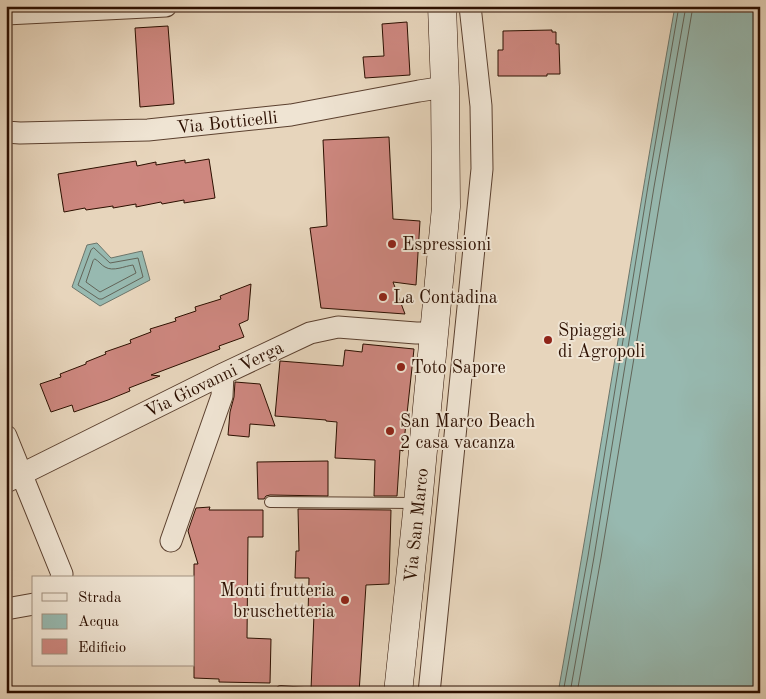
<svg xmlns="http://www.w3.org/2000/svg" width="766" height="699" viewBox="0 0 766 699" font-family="'Old Standard TT',serif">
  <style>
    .water { fill: #97b9b0; stroke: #6c756a }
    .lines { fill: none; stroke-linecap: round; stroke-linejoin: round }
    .shore { stroke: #626458; stroke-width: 1 }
    .building { fill: #cd877f; stroke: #2c0f00 }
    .lane-casing { stroke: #5b402f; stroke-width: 12 }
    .street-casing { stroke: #5b402f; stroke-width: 23 }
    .secondary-casing { stroke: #2c0f00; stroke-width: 29 }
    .lane { stroke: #efe4d3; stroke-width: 10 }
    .street { stroke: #efe4d3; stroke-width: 21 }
    .secondary { stroke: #efe4d3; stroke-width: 28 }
    .poi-dot { fill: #8f2418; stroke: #efe4d3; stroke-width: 2 }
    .labels { text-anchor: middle; stroke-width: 4; stroke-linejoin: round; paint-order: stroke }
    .street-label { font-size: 18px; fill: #2c0f00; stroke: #efe4d3 }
    .poi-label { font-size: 18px; fill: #2c0f00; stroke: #efe4d3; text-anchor: start }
  </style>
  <rect width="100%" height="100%" fill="#e7d5bc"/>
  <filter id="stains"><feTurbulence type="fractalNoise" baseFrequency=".004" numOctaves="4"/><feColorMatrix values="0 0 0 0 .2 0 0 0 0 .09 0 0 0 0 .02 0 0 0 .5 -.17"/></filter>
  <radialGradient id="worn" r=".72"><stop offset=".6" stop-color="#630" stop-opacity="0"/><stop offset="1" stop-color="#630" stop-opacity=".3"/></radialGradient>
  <path class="water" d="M675,6H760V693H558C599,464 634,235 675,6Z
    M97,243L111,258L142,251L150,280L100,306L72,287L87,245Z"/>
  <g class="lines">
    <path class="shore" d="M94,248L110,263L138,258L143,277L102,299H99L78,285L91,250Z
      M95,259C99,261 101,265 105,267C113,272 125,266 133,265L136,273L100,292L86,282L93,261Z
      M563,693L588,556L648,186L679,6
      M570,693L594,557L654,187L686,6
      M577,693L601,558L662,188L693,6"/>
  </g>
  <path class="building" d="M407,22L410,75L365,78L363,57L384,56L382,24Z
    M168,26L174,104L140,107L135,28Z
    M552,30V32H556V44H559L560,74H547V76H498V50H503V31Z
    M389,137L393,219L420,221L416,285L393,282L405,314L321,308L310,228L327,226L323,140Z
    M209,159L215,198L184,203V200L162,204L161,202L136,207V204L113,208V206L86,210L85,208L64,212L58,174L136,161L137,166L156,162V165L185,160V163Z
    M251,284L248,320L239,324L244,337L219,346L220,349L151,375L160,376L129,388L130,391L108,400L74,412L72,405L51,412L40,384L61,377L60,374L86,364V362L106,354L105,352L131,343L130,340L151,332L150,329L176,321L175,318L196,311L195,307L221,299L220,296Z
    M363,344L414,349L403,451L400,450L397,496H374L375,460L335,458L337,422L326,421V420L275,416L280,361L343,366L345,350L362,352Z
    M235,382L260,384L275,426L250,424L249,437L228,435L230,412L234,397Z
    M328,461V496L270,495L266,496L264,499H258L257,462Z
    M210,507L209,510H263V537H248L247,638L271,639L270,683L219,682V679L194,678V564H198L188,531L196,508Z
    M298,509L391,510L389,584L366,585L359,693L311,690L314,614H308L309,578H295L296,551H299Z"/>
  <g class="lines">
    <g class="lane-casing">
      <path id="lane" d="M270,502L417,503
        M281,691L304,693"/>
    </g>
    <g class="street-casing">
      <path id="street" d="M6,14L166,6
        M6,132L20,133L148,130L291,115L419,91L445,87
        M6,436L62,574L61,578
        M6,482L223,374L310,333L338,327L416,333H434
        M171,541L222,396L223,374
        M6,609L34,604
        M429,693L482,169L481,106L470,6"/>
    </g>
    <g class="secondary-casing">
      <path id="secondary" d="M398,693L418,503L446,207L445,87L442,6"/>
    </g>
    <use href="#lane" class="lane"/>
    <use href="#street" class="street"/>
    <use href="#secondary" class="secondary"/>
  </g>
  <g class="poi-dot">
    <circle cx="392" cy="244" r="5"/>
    <circle cx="383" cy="297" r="5"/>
    <circle cx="548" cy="340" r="5"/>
    <circle cx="401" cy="367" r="5"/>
    <circle cx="390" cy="431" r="5"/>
    <circle cx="345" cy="600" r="5"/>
  </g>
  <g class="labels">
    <g class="street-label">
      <text transform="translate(227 122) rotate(-6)" y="6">Via Botticelli</text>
      <text transform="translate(214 379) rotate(-26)" y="6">Via Giovanni Verga</text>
      <text transform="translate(416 525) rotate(-84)" y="6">Via San Marco</text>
    </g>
    <g class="poi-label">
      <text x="402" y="250">Espressioni</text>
      <text x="393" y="303">La Contadina</text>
      <text x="558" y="336">Spiaggia<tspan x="558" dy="21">di Agropoli</tspan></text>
      <text x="411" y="373">Toto Sapore</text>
      <text x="400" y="427">San Marco Beach<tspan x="400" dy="21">2 casa vacanza</tspan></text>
      <text x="335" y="596" text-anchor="end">Monti frutteria<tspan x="335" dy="21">bruschetteria</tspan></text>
    </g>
  </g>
  <rect width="766" height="699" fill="none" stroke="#e7d5bc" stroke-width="25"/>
  <rect x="8" y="8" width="751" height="684" fill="none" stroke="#2c0f00" stroke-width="2.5"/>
  <rect x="12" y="12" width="741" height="674" fill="none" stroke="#2c0f00"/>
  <rect x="32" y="576" width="162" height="90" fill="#efe4d3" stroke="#a18f7f"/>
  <rect x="42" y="593" width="25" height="8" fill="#efe4d3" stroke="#a18f7f"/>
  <text x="78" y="602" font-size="15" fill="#2c0f00">Strada</text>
  <rect x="42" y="614" width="25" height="15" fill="#97b9b0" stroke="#a18f7f"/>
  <text x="78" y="626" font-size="15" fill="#2c0f00">Acqua</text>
  <rect x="42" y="639" width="25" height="15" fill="#cd877f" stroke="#a18f7f"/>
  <text x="78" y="652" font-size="15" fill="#2c0f00">Edificio</text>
  <rect width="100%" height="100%" filter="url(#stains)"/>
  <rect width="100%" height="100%" fill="url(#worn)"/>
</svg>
